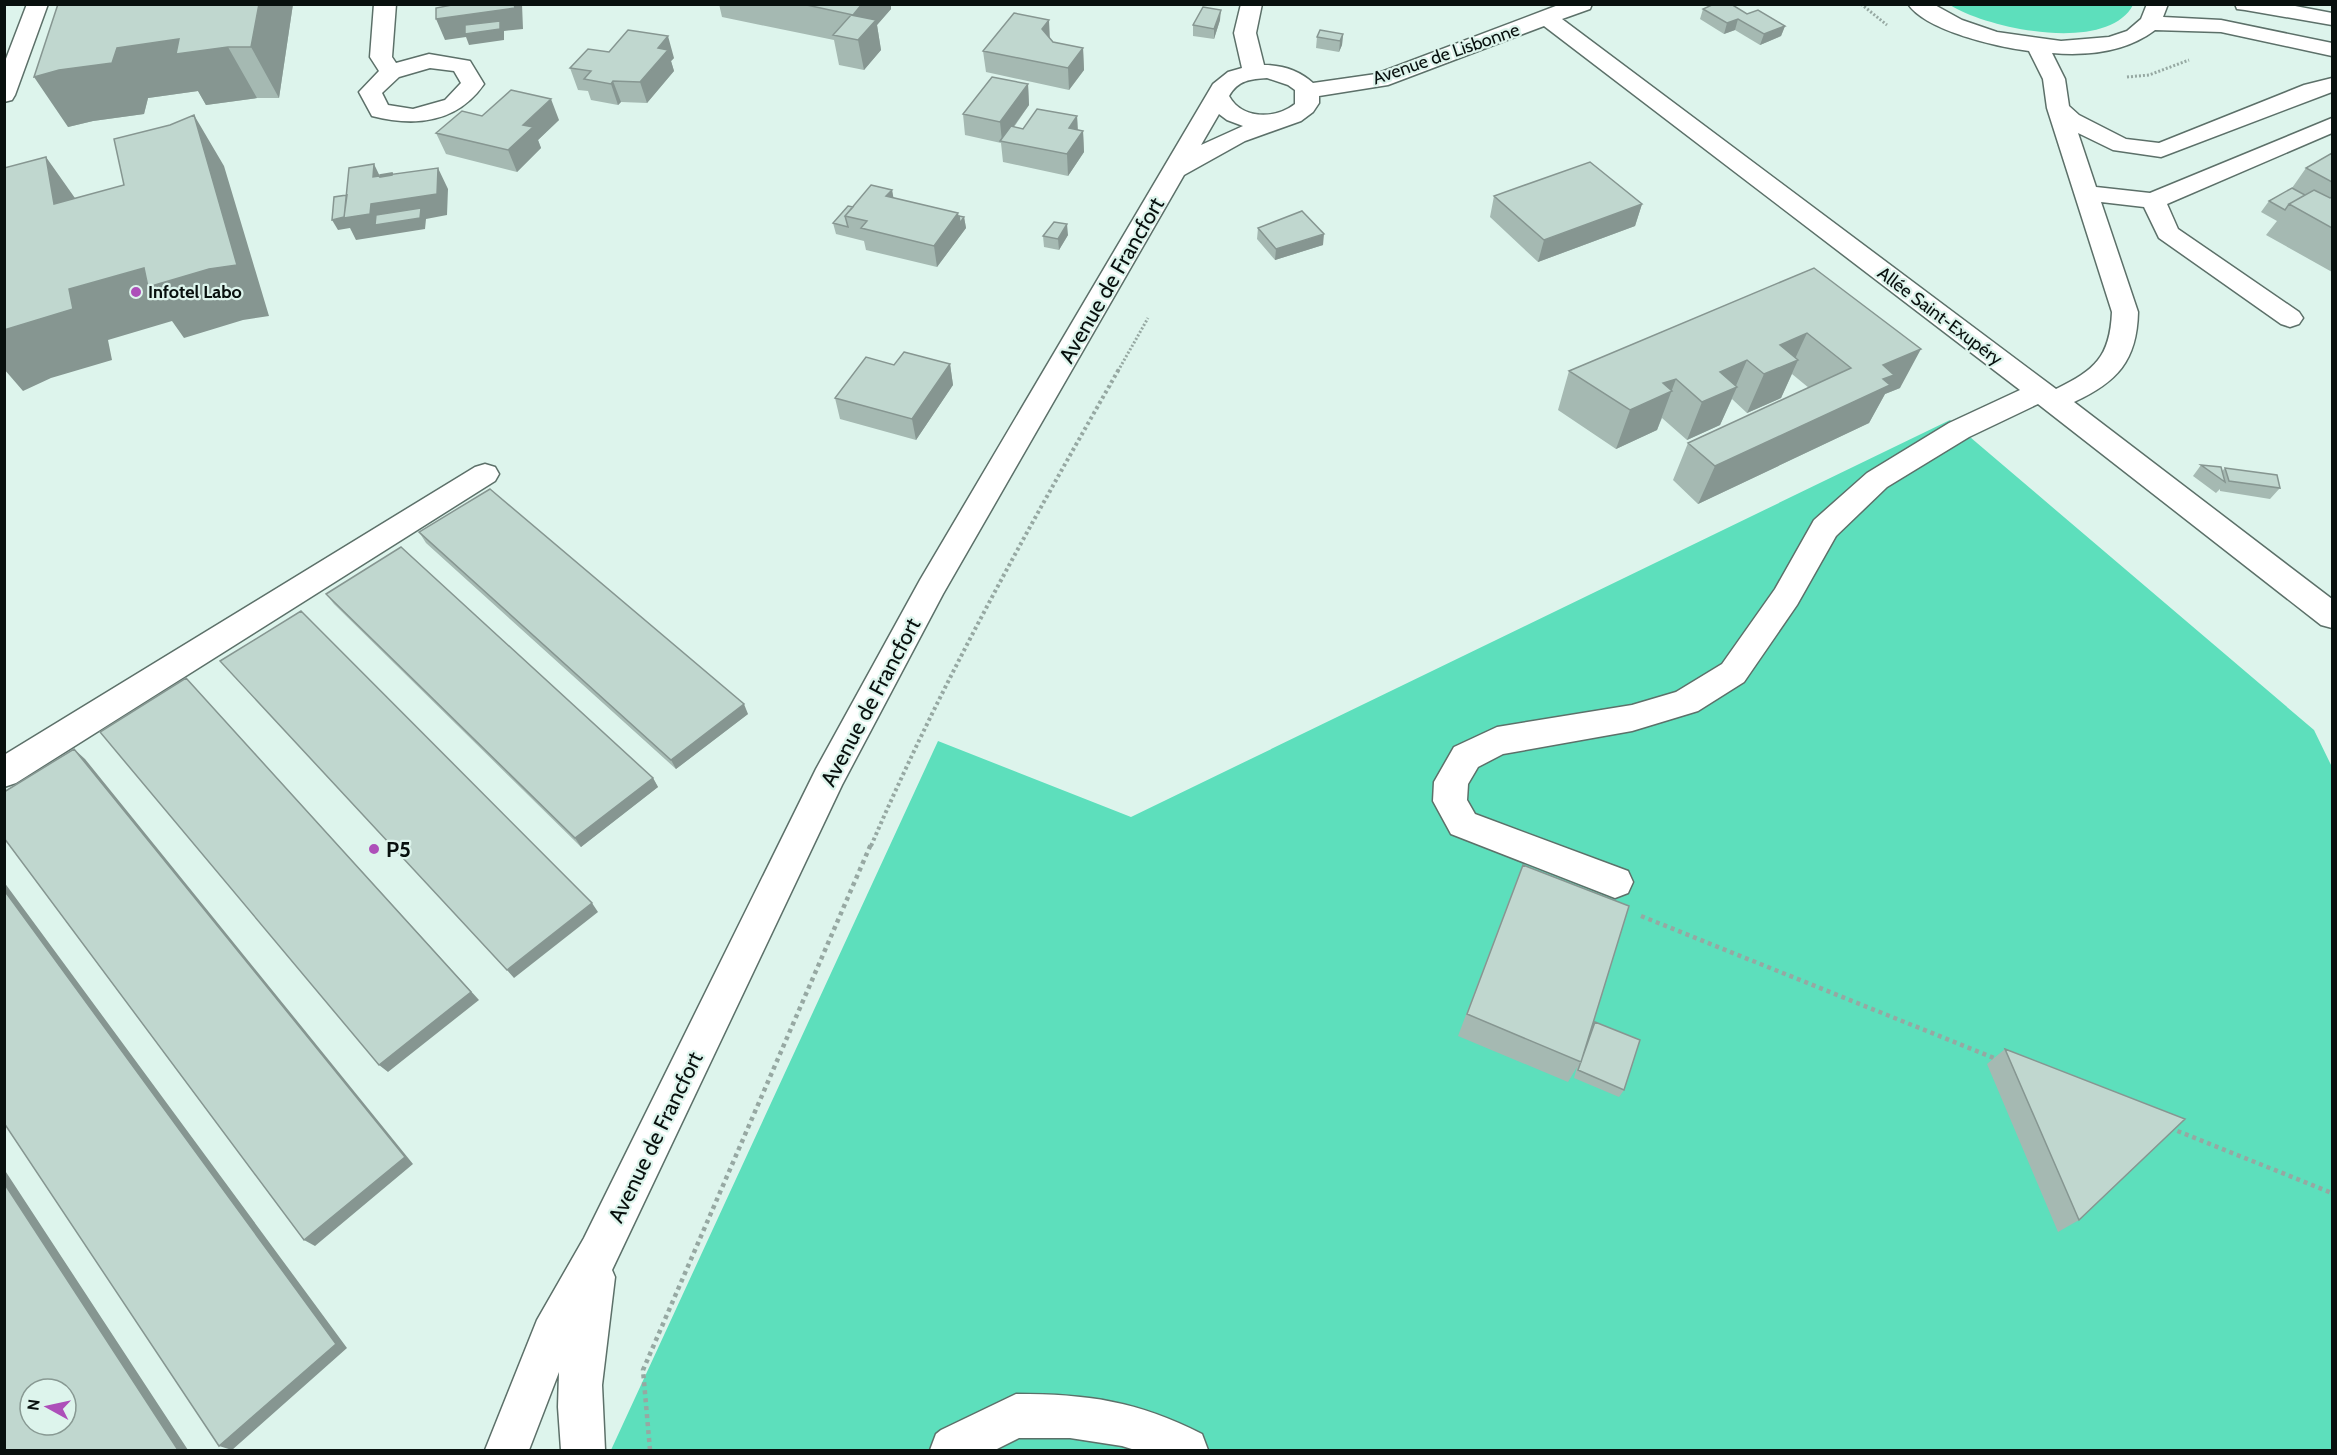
<svg xmlns="http://www.w3.org/2000/svg" width="2337" height="1455" viewBox="0 0 2337 1455" font-family="Cabin,sans-serif">
  <style>
    .green { fill: #5ddfbc }
    .lines { fill: none; stroke-linecap: round; stroke-linejoin: round }
    .minor-casing { stroke: #5c7069; stroke-width: 3 }
    .path-far2 { stroke: #96a8a2; stroke-width: 3; stroke-dasharray: 2 2; stroke-linecap: butt }
    .path-far1 { stroke: #96a8a2; stroke-width: 4; stroke-dasharray: 3 3; stroke-linecap: butt }
    .path { stroke: #96a8a2; stroke-width: 4.5; stroke-dasharray: 4 4; stroke-linecap: butt }
    .minor { fill: #fff; fill-rule: evenodd }
    .wall { fill: #a5b9b2 }
    .shaded-wall { fill: #869691 }
    .building { fill: #c0d7cf; stroke: #869691; stroke-width: 1.5; fill-rule: evenodd }
    .poi-dot { fill: #ad4fb9; stroke: #ddf4ec; stroke-width: 2 }
    .labels { text-anchor: middle; stroke-width: 4.5; stroke-linejoin: round; paint-order: stroke }
    .far-street-label { font-size: 18px; fill: #08100e; stroke: #ddf4ec }
    .far-poi-label { font-size: 18px; font-weight: bold; fill: #08100e; stroke: #ddf4ec; text-anchor: start }
    .street-label { font-size: 22px; fill: #08100e; stroke: #ddf4ec }
    .poi-label { font-size: 22px; font-weight: bold; fill: #08100e; stroke: #ddf4ec; text-anchor: start }
  </style>
  <rect width="100%" height="100%" fill="#ddf4ec"/>
  <path class="green" d="M1950,5H2133C2107,54 1988,29 1950,5Z
    M1950,420L2314,730L2332,767V1450H611L938,741L1131,817Z"/>
  <g class="lines">
    <g class="minor-casing">
      <path id="minor" d="M27,4H48L15,95L12,100L4,102V64Z
        M374,4H396L392,57L396,63L429,54L470,61L484,84C457,123 415,127 372,116L359,92L379,71L370,57ZM430,68L454,71L461,83L445,100L413,109L388,105L382,93L399,77Z
        M1241,4H1262L1256,33L1264,65C1282,65 1300,71 1313,83L1376,74L1561,4H1592L1590,9L1562,19L2056,389C2095,370 2110,357 2112,312L2047,108L2043,79L2029,51C1998,47 1926,31 1908,4H1933L1962,20L1997,32L2061,41L2109,37L2127,31L2141,19L2147,4H2168L2163,17L2221,20L2332,43V56L2221,32L2155,30C2126,52 2087,56 2052,53L2065,79L2069,106L2079,115L2126,139L2159,143L2304,85L2332,78V92L2161,157L2113,150L2078,133L2096,187L2150,193L2332,118V133L2167,204L2178,229L2299,312L2303,318L2299,324L2290,327L2281,324L2159,238L2144,207L2101,202L2138,312C2137,361 2117,382 2074,402L2332,599V628L2321,625L2038,404L1969,437L1887,487L1836,536L1797,605L1744,682L1698,711L1632,731L1503,754L1478,767L1468,784L1467,800L1475,814L1628,871L1633,882L1628,893L1615,898L1451,834L1433,801L1434,782L1454,747L1497,727L1632,705L1676,692L1722,664L1775,589L1814,520L1867,473L1949,423L2020,390L1544,26L1388,85L1319,96V103L1313,112L1301,121L1245,141L1184,175L943,594L842,785L612,1270L615,1277L602,1385L605,1450H561L558,1407L559,1372L529,1450H485L537,1320L584,1238L816,769L920,580L1213,84L1228,72L1242,68L1234,33ZM1267,78L1288,85L1295,90V104C1276,119 1242,120 1229,96C1238,80 1251,79 1267,78ZM1219,114L1227,120L1243,126L1201,145Z
        M2235,4H2285L2332,13V25L2245,10L2237,9Z
        M485,464L495,467L499,474L495,481L16,783L4,787V755L475,467Z
        M1016,1394C1088,1394 1137,1401 1202,1434L1208,1450H1135L1122,1446L1070,1438H1019L995,1450H930L936,1434L941,1430Z"/>
    </g>
    <path class="path-far2" d="M1861,4L1887,25
      M2127,77L2149,75L2189,60
      M1118,371L1148,318"/>
    <path class="path-far1" d="M871,846C942,681 1030,525 1119,369"/>
    <path class="path" d="M1641,916L1999,1060
      M2170,1128L2332,1193
      M650,1450L643,1370L871,844"/>
    <use href="#minor" class="minor"/>
  </g>
  <path class="wall" d="M58,4H293L279,98H257L206,105L198,91L148,98L144,114L93,121L68,127Z
    M719,4H891V9L877,25L881,50L864,70L839,65L834,40L722,17Z
    M1703,9L1747,14L1785,26L1781,36L1760,45L1735,30L1724,34L1700,19Z
    M1220,20L1214,39L1193,36V25Z
    M1343,34L1342,45L1339,52L1316,48L1317,37Z
    M1050,39L1053,42L1083,48L1084,70L1069,90L986,72L983,51Z
    M609,52L674,58L671,61L674,71L647,103L621,102L618,105L591,100L588,91L578,90L570,68Z
    M1028,84L1029,105L1014,127L1023,129L1077,116L1078,130L1083,131L1084,152L1068,176L1003,162L1001,143L965,135L963,114Z
    M482,116L559,120L538,140L541,148L517,172L446,154L436,133Z
    M2332,153V272L2266,235L2277,221L2261,212L2269,201L2292,188L2306,168Z
    M892,190L893,198L964,217L966,228L937,267L866,250L864,241L836,234L833,223L853,207Z
    M1494,196L1642,204L1635,226L1538,262L1490,217Z
    M1258,228L1323,245L1275,260L1257,239Z
    M1068,235L1059,250L1044,247L1043,236Z
    M1814,268L1900,388L1885,394L1869,423L1698,504L1673,480L1688,443L1809,388L1792,374L1781,398L1747,413L1732,399L1720,425L1687,440L1662,418L1657,430L1616,449L1558,410L1569,371Z
    M950,364L953,385L916,440L840,419L835,398L894,365Z
    M2201,465L2222,471L2225,468L2280,488L2270,499L2220,491V489L2216,493L2193,476Z
    M419,532L748,714L676,769L426,543Z
    M326,594L653,778L658,787L581,847L334,604Z
    M1523,865L1591,1028L1595,1022L1624,1090L1619,1097L1574,1078L1577,1067L1568,1082L1458,1036L1513,890Z
    M2005,1049L2079,1220L2058,1232L1987,1064Z"/>
  <path class="shaded-wall" d="M259,4H293L279,98L251,47Z
    M514,4H522L523,29L504,31V40L469,45L466,37L445,40L436,19Z
    M862,4H891V9L877,25L881,50L864,70L853,15Z
    M1221,10L1220,20L1214,39V29Z
    M1738,19L1735,30L1724,34L1727,23Z
    M1049,20L1050,41L1042,29Z
    M1785,26L1781,36L1760,45L1764,34Z
    M1343,34L1342,45L1339,52L1340,41Z
    M668,36L674,58L671,61L674,71L647,103L640,82L658,48Z
    M179,39L228,47L257,98L206,105L198,91L148,98L144,114L93,121L68,127L34,77L117,48Z
    M1083,48L1084,70L1069,90L1068,68Z
    M613,81L621,102L618,105L611,84Z
    M1028,84L1029,105L1003,141H1002L1000,122Z
    M551,99L559,120L538,140L541,148L517,172L508,150L523,125Z
    M194,115L224,166L269,316L243,320L184,338L172,321L108,340L112,360L51,378L23,391L4,369V330L69,289L144,268Z
    M1077,116L1078,138L1083,131L1084,152L1068,176L1067,154L1069,128Z
    M46,157L82,208L54,204Z
    M374,164L385,187L391,186L392,173L398,184L397,197L384,199L373,177Z
    M438,168L448,189L447,215L426,219L425,229L356,240L350,228L338,230L332,220L371,204Z
    M892,190L896,211L886,196Z
    M1642,204L1635,226L1538,262L1544,240Z
    M958,213L960,223L964,217L966,228L937,267L934,246Z
    M1067,224L1068,235L1059,250L1058,239Z
    M1324,234L1323,245L1275,260L1276,249Z
    M1807,333L1794,361L1798,360L1781,398L1747,413L1764,374L1780,345Z
    M1921,349L1900,388L1885,394L1869,423L1698,504L1715,466L1883,365Z
    M1747,360L1735,388L1737,387L1720,425L1687,440L1702,402L1720,372Z
    M950,364L953,385L916,440L912,419Z
    M1676,379L1657,430L1616,449L1630,410L1663,383Z
    M186,678L479,1000L388,1072L379,1065Z
    M744,704L748,714L676,769L671,760Z
    M74,749L85,759L413,1164L315,1246L304,1240Z
    M653,778L658,787L581,847L575,838Z
    M4,882L347,1348L232,1450L219,1446L4,890Z
    M592,903L598,912L514,978L507,970Z
    M4,1169L188,1450H178L4,1183Z"/>
  <path class="building" d="M58,4H259L251,47H228L176,54L179,39L117,48L112,63L59,70L34,77Z
    M457,4H514L515,8L436,19V8Z
    M802,4H862L853,15Z
    M1714,4H1731L1747,14L1758,10L1785,26L1764,34L1738,19L1727,23L1703,9Z
    M1203,7L1221,10L1214,29L1193,25Z
    M1014,13L1049,20L1042,29L1053,42L1083,48L1068,68L983,51Z
    M851,15L876,20L858,40L833,35Z
    M500,21V29L465,34V25Z
    M628,30L668,36L658,48L668,50L640,82L613,81L611,84L584,79L591,71L570,68L588,49L609,52Z
    M1320,30L1343,34L1340,41L1317,37Z
    M992,77L1028,84L1000,122L963,114Z
    M511,90L551,99L523,125L533,127L508,150L436,133L462,111L482,116Z
    M1037,109L1077,116L1069,128L1083,131L1067,154L1000,141L1011,126L1023,129Z
    M194,115L237,265L209,269L148,287L144,268L69,289L73,309L4,330V168L46,157L54,204L124,185L114,139L170,125Z
    M2332,153V182L2306,168Z
    M1590,162L1642,204L1544,240L1494,196Z
    M374,164L373,177L438,168L437,194L371,204L370,214L344,218L349,168Z
    M392,173V175L380,177V175Z
    M871,185L892,190L886,196L958,213L934,246L861,228L867,221L845,216Z
    M2292,188L2305,195L2289,204L2285,210L2269,201Z
    M2314,190L2330,198L2332,197V228L2289,204Z
    M347,195L344,217L332,220L334,197Z
    M848,206L853,207L845,216L848,227L833,223Z
    M421,208L420,218L375,225L376,215Z
    M1302,211L1324,234L1276,249L1258,228Z
    M959,216L964,217L960,223Z
    M1054,222L1067,224L1058,239L1043,236Z
    M1814,268L1921,349L1883,365L1894,375L1883,379L1890,385L1715,466L1688,443L1851,368L1807,333L1780,345L1798,360L1764,374L1747,360L1720,372L1737,387L1702,402L1676,379L1663,383L1672,391L1630,410L1569,371Z
    M904,352L950,364L912,419L835,398L866,357L894,365Z
    M2201,465L2221,467L2225,482Z
    M2225,468L2277,475L2280,488L2229,481Z
    M490,489L744,704L671,760L419,532Z
    M401,547L653,778L575,838L326,594Z
    M301,611L592,903L507,970L220,661Z
    M186,678L471,992L379,1065L100,732Z
    M74,749L405,1157L304,1240L4,838V792Z
    M1523,865L1629,906L1581,1062L1467,1014Z
    M4,890L336,1344L219,1446L4,1123Z
    M1595,1022L1640,1040L1624,1090L1578,1070Z
    M2005,1049L2185,1119L2079,1220Z
    M4,1183L178,1450H4ZM30,1389H66V1425H30Z"/>
  <g class="poi-dot">
    <circle cx="136" cy="292" r="6"/>
    <circle cx="374" cy="849" r="6"/>
  </g>
  <g class="labels">
    <g class="far-street-label">
      <text transform="translate(1446 54) rotate(-19)" y="6">Avenue de Lisbonne</text>
      <text transform="translate(1940 316) rotate(37)" y="6">Allée Saint-Exupéry</text>
    </g>
    <g class="far-poi-label">
      <text x="148" y="298">Infotel Labo</text>
    </g>
    <g class="street-label">
      <text transform="translate(1111 280) rotate(-60)" y="8">Avenue de Francfort</text>
      <text transform="translate(870 702) rotate(-62)" y="8">Avenue de Francfort</text>
      <text transform="translate(655 1137) rotate(-64)" y="8">Avenue de Francfort</text>
    </g>
    <g class="poi-label">
      <text x="386" y="857">P5</text>
    </g>
  </g>
  <rect width="2337" height="1455" fill="none" stroke="#08100e" stroke-width="12"/>
  <g transform="translate(48 1407) rotate(278)"><circle r="28" fill="#ddf4ec" stroke="#889993" stroke-width="1.5"/>
  <path d="M0-4.5L10 22L0 15L-10 22Z" fill="#ad4fb9"/>
  <text y="-9" font-size="16" font-weight="bold" text-anchor="middle" fill="#08100e">N</text>
  </g>
</svg>
